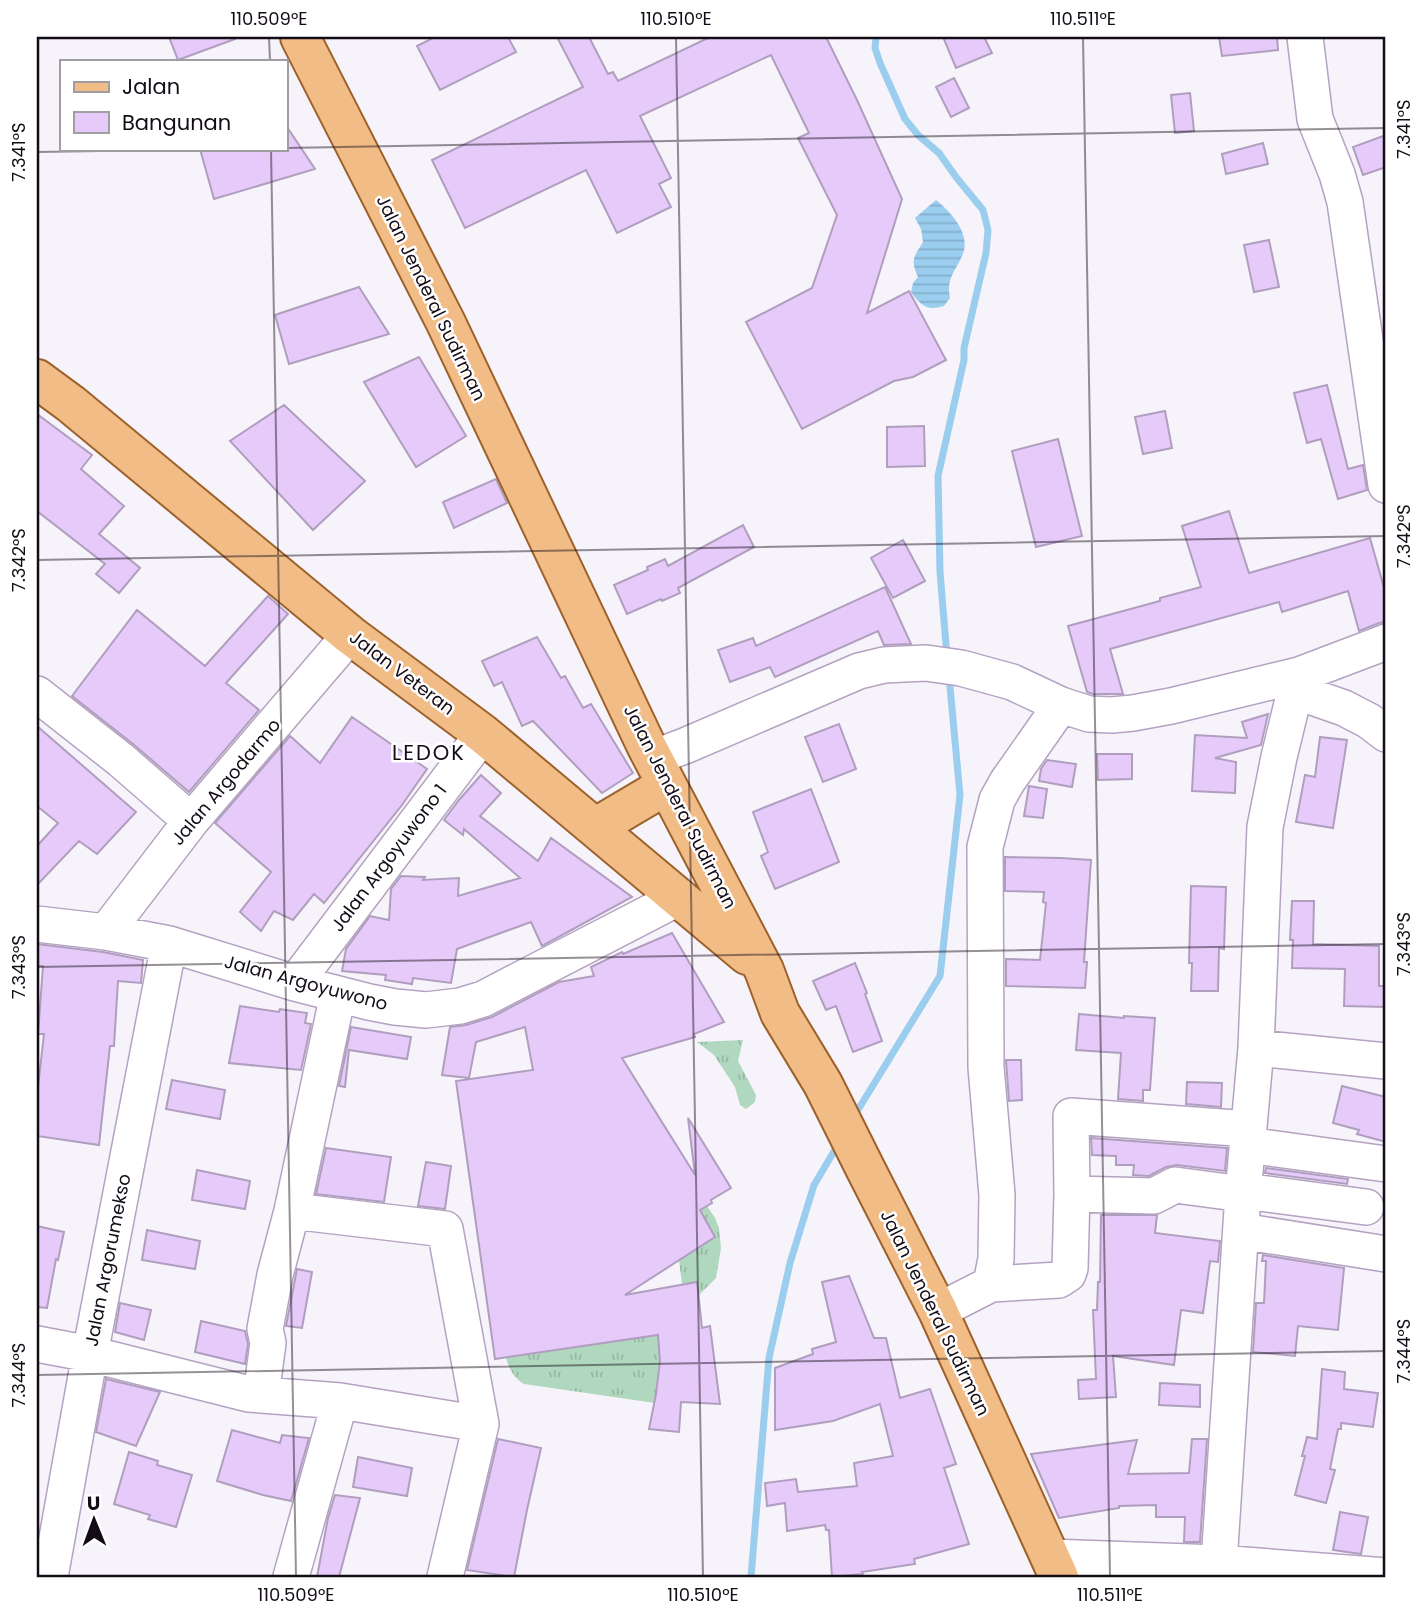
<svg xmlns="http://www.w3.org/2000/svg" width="1423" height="1614" viewBox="0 0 1423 1614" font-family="Poppins,sans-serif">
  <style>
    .grass { fill: url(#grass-tufts) }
    .water { fill: url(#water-rules) }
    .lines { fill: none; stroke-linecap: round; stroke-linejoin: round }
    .stream { stroke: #9acdee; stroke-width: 7 }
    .building { fill: #e6cbfa; stroke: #b09ebe; stroke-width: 2 }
    .minor-casing { stroke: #b4a2c2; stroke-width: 38 }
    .major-casing { stroke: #9d622b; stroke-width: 42 }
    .minor { stroke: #fff; stroke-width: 35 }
    .major { stroke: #f1bc86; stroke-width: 38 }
    .ticks { fill: none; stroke: #130c17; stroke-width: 2; stroke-opacity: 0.45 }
    .labels { text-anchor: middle; stroke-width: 5; stroke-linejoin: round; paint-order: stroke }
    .street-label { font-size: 18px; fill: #130c17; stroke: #fff }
    .quarter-label { font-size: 21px; letter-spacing: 2px; fill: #130c17; stroke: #fff }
    .neatline { fill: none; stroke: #130c17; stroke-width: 2.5 }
    .ticks-label { font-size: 18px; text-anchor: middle; fill: #130c17 }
  </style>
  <defs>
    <pattern id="grass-tufts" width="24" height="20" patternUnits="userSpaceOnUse" patternTransform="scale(1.75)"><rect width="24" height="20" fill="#b0d8bf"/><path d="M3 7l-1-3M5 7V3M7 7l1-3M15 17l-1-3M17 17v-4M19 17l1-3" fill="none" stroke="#96b8a3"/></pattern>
    <pattern id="water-rules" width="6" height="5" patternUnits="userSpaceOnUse" patternTransform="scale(1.75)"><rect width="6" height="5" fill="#9acdee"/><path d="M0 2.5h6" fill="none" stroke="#84afcb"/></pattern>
  </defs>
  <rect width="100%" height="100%" fill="#f7f3fa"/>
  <path class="grass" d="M743,1040L738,1061L756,1095L755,1102L746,1109L740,1105L735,1087L714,1055L697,1042Z
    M707,1206L715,1218L719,1228L721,1248L716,1278L698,1296L697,1282L682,1284L679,1260L715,1237L700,1210Z
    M658,1335L660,1361L655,1403L524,1384C514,1378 509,1369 506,1358Z"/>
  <path class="water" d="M936,200C952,213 972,235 962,256C955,272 946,278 950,298L944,306C927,311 921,306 911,292L913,283L918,277C910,259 914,257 923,242L921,229L915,218Z"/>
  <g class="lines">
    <path class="stream" d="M876,37L875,48L880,63L905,119L918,135L939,153L956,177L983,210L988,230L986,253L964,348V360L938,476L940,572L947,657
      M853,1118L940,976L960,795L949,676
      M751,1577L769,1358L790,1263L814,1185L839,1143"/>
  </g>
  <path class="building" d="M169,37H235V39L178,60Z
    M435,37H508L516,52L440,90L417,46Z
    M557,37H589L608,74L613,72L618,81L710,37H826L857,100L902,199L867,313L909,291L946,360L913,377L894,381L802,429L746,322L812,288L837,215L798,138L809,133L771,55L640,116L671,178L659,184L671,207L617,233L586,170L465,228L432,160L583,87Z
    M943,37H984L992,53L956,68Z
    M1219,37H1277L1278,50L1222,56Z
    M954,78L969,108L951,117L936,87Z
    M1190,93L1194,131L1175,133L1171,95Z
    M285,124L315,169L214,199L200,149H285Z
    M1386,135V167L1363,175L1353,147Z
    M1263,143L1268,164L1226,174L1222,154Z
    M1269,240L1279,287L1254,292L1244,245Z
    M359,287L389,334L289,364L275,315Z
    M419,357L466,436L416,467L364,382Z
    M1327,385L1348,469L1363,465L1367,490L1338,499L1321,439L1307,443L1294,393Z
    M284,405L365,481L313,530L230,441Z
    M1165,411L1172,448L1143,454L1135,417Z
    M37,414L92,455L81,469L124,506L99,534L140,568L119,593L96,574L105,564L37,511Z
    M924,426L925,466L887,467V427Z
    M1058,439L1082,536L1036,547L1012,451Z
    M496,479L507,503L454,528L443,502Z
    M1229,511L1249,573L1370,538L1386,595V622L1379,623L1359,631L1348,591L1282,612L1279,602L1110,649L1123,694H1093L1087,692L1068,626L1160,601V598L1201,587L1182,526Z
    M743,525L754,547L678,588L680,593L662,601L661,599L627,614L614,585L648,570L647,567L665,559L668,566Z
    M903,540L925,581L893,598L871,558Z
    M885,587L911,644L884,645L878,631L775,677L770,667L730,682L718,650L753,638L756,646Z
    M268,596L288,614L226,683L259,710L189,792L133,744L72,696L137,610L205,666Z
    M537,637L561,678L565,676L583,708L591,704L633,773L602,793L533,721L522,726L502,682L494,686L482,661Z
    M1268,714L1261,745L1215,758L1236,762L1235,793L1192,791L1195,735L1247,738L1242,722Z
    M352,717L427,769L402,805L324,903L314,894L293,920L274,911L261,931L240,912L271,872L215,823L290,736L320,763Z
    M839,724L856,769L823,782L805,737Z
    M37,726L136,812L97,854L79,841L37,885V846L58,823L37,806Z
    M1320,737L1347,740L1333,828L1296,822L1305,775L1315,777Z
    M1097,754H1132V779L1098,780Z
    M1047,760L1076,764L1072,787L1039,781L1041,769Z
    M481,775L501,793L480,816L538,861L551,838L632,897L542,946L531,922L457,949L451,983L413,978L412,984L385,980L386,975L342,971L346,949L370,916L389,920L391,889L401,876L425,877L423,880L459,878L458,896L520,878L464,829L463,835L444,820L459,800Z
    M1029,786L1047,789L1043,818L1024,816Z
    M811,789L839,862L775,889L761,856L768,852L753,812Z
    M1005,857L1061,858L1091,860L1084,962H1087L1085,988L1006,986V959L1040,960L1046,903L1043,902L1044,892L1005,891Z
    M1191,886L1226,887L1224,949L1219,948L1218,991H1191L1192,963H1189Z
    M1292,901H1314L1313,944L1379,946V986H1386V1007L1344,1006L1345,969L1292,968L1293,940H1290Z
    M672,933L724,1022L694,1034L695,1037L622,1058L695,1175L688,1118L731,1188L711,1200L712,1203L700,1210L715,1237L625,1295L697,1282L702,1328L710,1326L720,1404L681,1402L679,1432L649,1429L656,1394L660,1361L658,1335L495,1359L456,1081L533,1070L525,1027L476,1042L469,1078L442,1075L450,1027L466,1025L492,1017L559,982L594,976L591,967L622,952L623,954Z
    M37,944L103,952L143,960L141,983L118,981L114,1046H110L99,1145L37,1136V1096L44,1034H38L43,966H37Z
    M855,963L867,993L865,994L882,1041L853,1052L836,1006L826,1010L813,981Z
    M240,1006L279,1012L280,1009L307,1013L305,1023L311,1024L301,1070L229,1063Z
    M1079,1014L1124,1018V1016L1155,1018L1150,1090H1143V1101L1118,1099L1121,1053L1076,1050Z
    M351,1027L411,1037L407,1059L349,1050L345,1087L339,1086Z
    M1006,1060H1021L1022,1100L1009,1101Z
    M172,1080L225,1090L220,1119L166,1109Z
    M1187,1082L1222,1083L1221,1107L1186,1104Z
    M1342,1086L1386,1097V1142L1357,1134L1359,1130L1333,1123Z
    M1091,1138L1227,1148L1225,1171L1177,1165L1166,1167L1149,1176L1133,1175L1134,1165H1116V1156L1092,1155Z
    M326,1148L391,1157L384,1202L316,1194Z
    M426,1162L451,1166L445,1209L418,1206Z
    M1266,1168L1348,1179L1347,1184L1265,1173Z
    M197,1170L250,1181L245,1209L192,1200Z
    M1101,1215H1157L1155,1233L1220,1241L1218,1262L1210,1261L1203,1313L1181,1310L1174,1365L1113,1356L1116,1397L1079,1399L1078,1380L1096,1379L1093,1310H1097L1098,1282H1100Z
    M37,1226L64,1232L58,1260L56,1259L47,1308L37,1307Z
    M147,1230L200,1241L195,1269L142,1260Z
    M1263,1255L1344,1268L1338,1330L1298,1326L1295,1356L1253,1352L1256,1303H1264L1266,1261H1262Z
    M297,1269L312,1272L302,1328L286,1326Z
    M849,1276L874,1338H886L900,1398L930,1389L956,1464L944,1468L969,1544L914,1559L915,1564L862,1572L863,1574L832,1577L829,1530H826L825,1525L787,1531L785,1503L767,1506L765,1483L796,1479L798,1492L857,1486L854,1463L893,1456L880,1404L833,1421L775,1430V1368L813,1354L812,1349L836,1342L822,1282Z
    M120,1303L151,1310L144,1340L115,1332Z
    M201,1321L245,1331L248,1344L245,1364L195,1352Z
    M1322,1369L1345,1372L1344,1389L1378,1393L1373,1427L1341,1423V1429H1338L1330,1469L1335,1470L1326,1503L1295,1495L1305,1456H1302L1307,1437L1317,1439Z
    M106,1379L160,1392L136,1446L96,1432Z
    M1160,1383L1200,1385V1407L1159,1405Z
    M232,1430L280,1443L282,1435L309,1438L291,1501L263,1495L217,1481Z
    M498,1439L541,1448L527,1510L514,1577L467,1570Z
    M1192,1439H1207L1200,1542H1184L1185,1517H1156V1505L1119,1506V1508L1059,1518L1031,1454L1137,1440L1128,1474L1189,1473Z
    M129,1452L158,1461L157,1465L192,1475L176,1527L148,1519L150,1515L114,1504Z
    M358,1457L412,1468L407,1496L353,1487Z
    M335,1495L360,1498L339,1577H317L328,1518Z
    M1340,1512L1368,1517L1361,1554L1333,1550Z"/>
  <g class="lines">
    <g class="minor-casing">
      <path id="minor" d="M1305,37L1315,119L1337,174L1345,202L1386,485
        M1295,691L1344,708L1369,721L1386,734
        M37,694L121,760L191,821
        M653,758L687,745L859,671L884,665L904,664L926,663L961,668L1012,682L1061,705L1089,714L1112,715L1133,713L1171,706L1299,675L1386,642
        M37,924L106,932L169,944L295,983L369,1002L395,1007L426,1010L460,1006L483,999L680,897
        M106,932L191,821L350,635
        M295,983L483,734
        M1256,1048L1386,1061
        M1247,1145L1386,1164
        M1244,1191L1366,1207
        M1072,1194L1154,1196L1175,1185L1243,1194
        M292,1211L445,1229L481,1424
        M1241,1231L1386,1254
        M991,1284L1059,1280L1068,1274L1070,1268L1072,1194L1071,1116L1249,1129
        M938,1311L991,1284L996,1259L997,1195L986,1067L985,847L997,800L1007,782L1061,705
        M37,1344L90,1354L249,1394L340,1401L481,1424L445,1577
        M261,1395L268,1343L265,1329L275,1275L292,1211L338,994
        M1049,1557L1219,1563L1243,1194L1256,1048L1265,827L1279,757L1299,675
        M1219,1563L1386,1576
        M50,1577L90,1354L169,944
        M291,1577L340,1401"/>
    </g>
    <g class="major-casing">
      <path id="major" d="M300,37L446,323L647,747L764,970L780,1013L823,1084L865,1168L938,1311L1059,1577
        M37,379L71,404L350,635L483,734L747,955
        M596,827L667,785"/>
    </g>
    <use href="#minor" class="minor"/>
    <use href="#major" class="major"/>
  </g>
  <path class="ticks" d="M269,37L270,61M676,37L703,1577M1083,37L1110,1577M285,148L1386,128M271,149L296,1577M37,152L226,149M37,560L1386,536M37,967L1386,944M37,1375L1386,1351"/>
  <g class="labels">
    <g class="street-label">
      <text transform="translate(431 298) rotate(64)" y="6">Jalan Jenderal Sudirman</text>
      <text transform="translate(402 673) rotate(37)" y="6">Jalan Veteran</text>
      <text transform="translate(226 782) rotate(-50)" y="6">Jalan Argodarmo</text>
      <text transform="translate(680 807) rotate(63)" y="6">Jalan Jenderal Sudirman</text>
      <text transform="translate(389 858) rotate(-53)" y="6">Jalan Argoyuwono 1</text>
      <text transform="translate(306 983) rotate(15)" y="6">Jalan Argoyuwono</text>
      <text transform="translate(108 1260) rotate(-79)" y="6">Jalan Argorumekso</text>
      <text transform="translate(935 1313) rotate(64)" y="6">Jalan Jenderal Sudirman</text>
    </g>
    <g class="quarter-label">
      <text x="429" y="760">LEDOK</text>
    </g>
  </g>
  <rect width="1423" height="1614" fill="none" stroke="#ffffff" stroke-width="77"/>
  <rect x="60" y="60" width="228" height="91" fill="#ffffff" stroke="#a19ea2" stroke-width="2"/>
  <rect x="74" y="82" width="35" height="10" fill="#f1bc86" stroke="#a19ea2" stroke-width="2"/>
  <text x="122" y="94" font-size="21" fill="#130c17">Jalan</text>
  <rect x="74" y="112" width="35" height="21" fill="#e6cbfa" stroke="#a19ea2" stroke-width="2"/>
  <text x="122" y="130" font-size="21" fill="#130c17">Bangunan</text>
  <g transform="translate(94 1520) rotate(359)" stroke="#ffffff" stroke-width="5" paint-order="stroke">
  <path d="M0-5L12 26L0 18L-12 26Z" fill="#130c17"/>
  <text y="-10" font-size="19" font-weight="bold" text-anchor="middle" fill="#130c17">U</text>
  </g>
  <rect x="38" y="38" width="1346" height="1538" class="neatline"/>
  <g class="ticks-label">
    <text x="269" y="25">110.509°E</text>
    <text x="676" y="25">110.510°E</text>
    <text x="1083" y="25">110.511°E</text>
    <text transform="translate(1404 129) rotate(-90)" y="6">7.341°S</text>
    <text transform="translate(19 152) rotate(-90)" y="6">7.341°S</text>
    <text transform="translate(1404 536) rotate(-90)" y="6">7.342°S</text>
    <text transform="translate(19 560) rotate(-90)" y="6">7.342°S</text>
    <text transform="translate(1404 944) rotate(-90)" y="6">7.343°S</text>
    <text transform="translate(19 967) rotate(-90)" y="6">7.343°S</text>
    <text transform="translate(1404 1351) rotate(-90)" y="6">7.344°S</text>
    <text transform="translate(19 1375) rotate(-90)" y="6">7.344°S</text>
    <text x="296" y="1601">110.509°E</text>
    <text x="703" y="1601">110.510°E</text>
    <text x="1110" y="1601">110.511°E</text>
  </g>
</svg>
